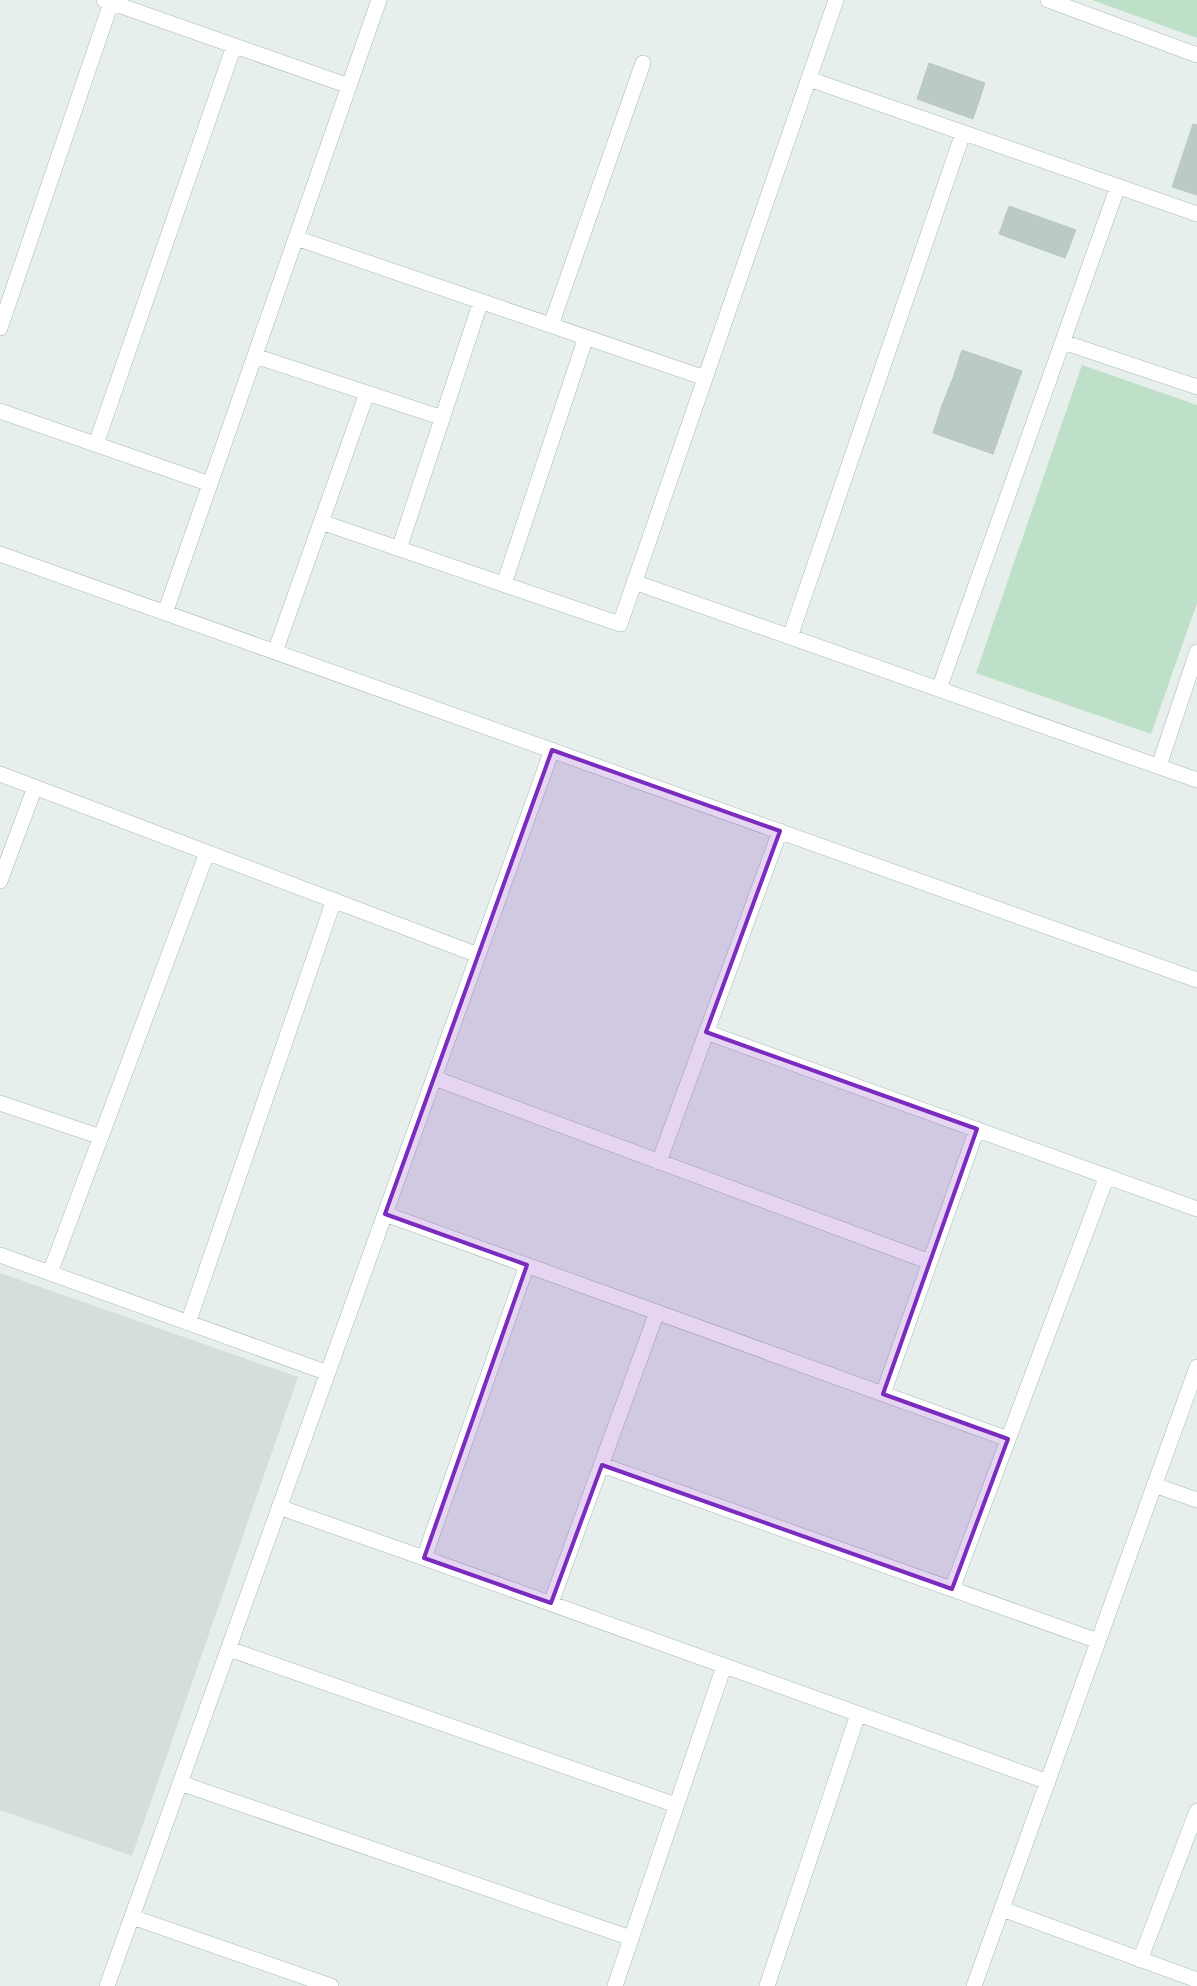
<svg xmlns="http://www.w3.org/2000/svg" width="1197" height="1986" viewBox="0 0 1197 1986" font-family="'PT Sans Narrow',sans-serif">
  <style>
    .built { fill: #d4dfda }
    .green { fill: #bfe0c8 }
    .building { fill: #bbcac4; stroke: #b8c9c2 }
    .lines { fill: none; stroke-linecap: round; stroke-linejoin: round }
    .minor-casing { stroke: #a8b8b2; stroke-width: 16 }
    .minor { stroke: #fff; stroke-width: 15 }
    .marked { fill: #7b2cbf; fill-opacity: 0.2; stroke: #7b2cbf; stroke-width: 4; stroke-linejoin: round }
  </style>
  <rect width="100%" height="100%" fill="#e6efeb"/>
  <path class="built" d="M0,1273L298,1377L132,1856L0,1810Z"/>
  <path class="green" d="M1092,0H1197V38Z
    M1082,365L1197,405V603L1151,734L976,673Z"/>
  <path class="building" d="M929,63L985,83L973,119L917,99Z
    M1193,124L1197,125V195L1172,187Z
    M1009,206L1076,230L1065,258L999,234Z
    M962,350L1022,371L1012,399L953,378Z
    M953,378L1012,399L1003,426L942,405Z
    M942,405L1003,426L993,454L933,433Z"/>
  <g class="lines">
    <g class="minor-casing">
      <path id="minor" d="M104,0L349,86
        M1048,0L1197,55
        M809,79L1197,214
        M296,238L705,378
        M551,325L643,63
        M0,328L111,3
        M1063,342L1197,387
        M255,356L443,418
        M0,411L210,484
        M96,444L234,46
        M321,522L620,624L836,0
        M399,549L481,301
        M0,554L1197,980
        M634,582L1197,780
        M504,584L586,337
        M165,613L379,0
        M790,637L963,133
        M275,652L367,393
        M939,689L1118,186
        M1159,766L1197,652
        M0,774L478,955
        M0,881L35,787
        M706,1032L1197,1209
        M434,1078L930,1262
        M0,1103L101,1137
        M659,1162L780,831
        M385,1214L1008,1439
        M0,1255L328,1373
        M50,1273L207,853
        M188,1323L334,900
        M883,1394L977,1129
        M602,1465L1098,1641
        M1154,1485L1197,1500
        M279,1507L424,1558L1048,1782
        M424,1558L527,1265
        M952,1589L1107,1176
        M551,1603L657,1312
        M229,1649L676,1805
        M180,1783L631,1938
        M1002,1909L1197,1980
        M132,1917L331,1986
        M1140,1960L1197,1811
        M107,1986L552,750
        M615,1986L724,1666
        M767,1986L858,1714
        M974,1986L1197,1367"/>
    </g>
    <use href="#minor" class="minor"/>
  </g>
  <path class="marked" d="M552,750L780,831L706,1032L977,1129L883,1394L1008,1439L952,1589L602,1465L551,1603L424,1558L527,1265L385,1214Z"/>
</svg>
